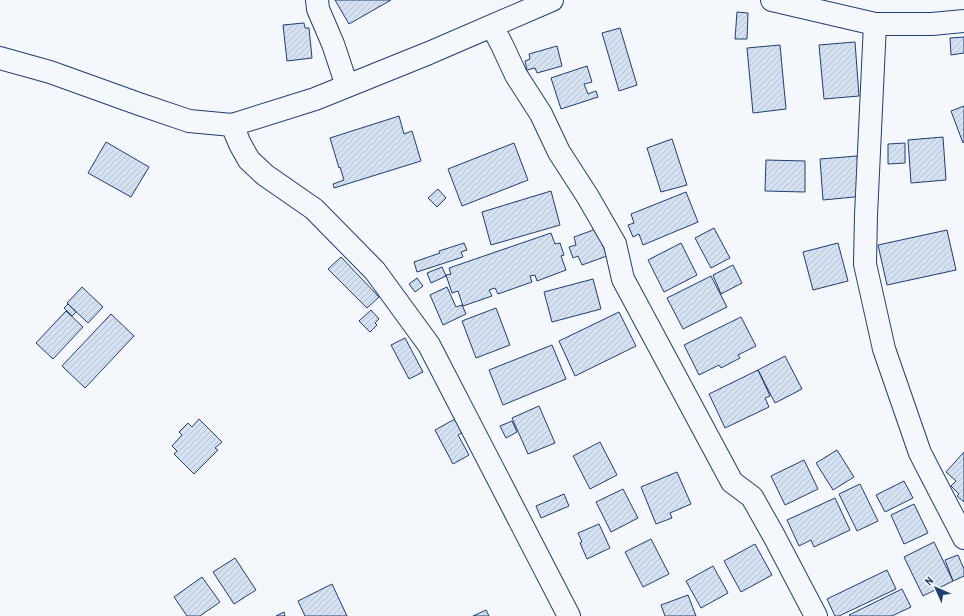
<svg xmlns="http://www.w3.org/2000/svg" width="964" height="616" viewBox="0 0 964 616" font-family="'Archivo Narrow',sans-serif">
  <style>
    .building { fill: url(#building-hatch); stroke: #1d3f73 }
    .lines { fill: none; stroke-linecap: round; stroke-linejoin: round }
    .minor-casing { stroke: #1d3f73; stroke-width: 24 }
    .minor { stroke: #f4f7fb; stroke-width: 22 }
  </style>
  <defs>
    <pattern id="building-hatch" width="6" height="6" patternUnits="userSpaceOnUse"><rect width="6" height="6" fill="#d5e0f0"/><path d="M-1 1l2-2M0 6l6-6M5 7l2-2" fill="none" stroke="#b6c1d1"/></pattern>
  </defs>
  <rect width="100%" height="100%" fill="#f4f7fb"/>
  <path class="building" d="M335,0H391L349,24Z
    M737,12L748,13L747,39H735Z
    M304,23L305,28H309L312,58L287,61L283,25Z
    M620,28L637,85L619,91L602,33Z
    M964,37V53L951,55L950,38Z
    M855,42L859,96L824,99L819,45Z
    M780,45L786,109L753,113L747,48Z
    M557,46L562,66L537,73L535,68L527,70L525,61L530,59L529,54Z
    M587,66L592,82L584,84L588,94L596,91L598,97L561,109L551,78Z
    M964,106V142L963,143L951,111Z
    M399,116L404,134L412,131L421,161L334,188L333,184L344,180L340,167L339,168L330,138Z
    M943,137L946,180L911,183L908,140Z
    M672,139L687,185L661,192L647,148Z
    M106,142L149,167L131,197L88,173Z
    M514,143L528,180L462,206L448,169Z
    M905,143V163L888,164V144Z
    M857,156L859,178L864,196L823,200L820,159Z
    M766,160L805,161V192L765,191Z
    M438,189L446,198L437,207L428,198Z
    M551,191L560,225L491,245L482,212Z
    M686,192L698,222L643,245L639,234L633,237L628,225L634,223L631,214Z
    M714,228L730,258L711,268L695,238Z
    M596,229L607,256L582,265L578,256L573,258L569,247L576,245L574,237Z
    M947,230L956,270L887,285L878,245Z
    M551,233L555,244L560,243L564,255L561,256L566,270L537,281L535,275L530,276L532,282L498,294L495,288L489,290L492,296L463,306L458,291L452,293L446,275L451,274L449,268Z
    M464,243L467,250L461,252L463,257L417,272L414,262L440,253L439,251Z
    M681,243L697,275L664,292L648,260Z
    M838,243L848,281L813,290L803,252Z
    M341,257L379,297L367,308L328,269Z
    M733,265L742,283L721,294L713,275Z
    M442,267L446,276L431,283L427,273Z
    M711,276L727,307L683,329L667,298Z
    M417,278L423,286L415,292L409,284Z
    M593,279L601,309L552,322L544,292Z
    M82,287L103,307L88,323L67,303Z
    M447,287L456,307L462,305L466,314L443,325L430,295Z
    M68,304L76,312L72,316L64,308Z
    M496,308L510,345L476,358L462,321Z
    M371,310L379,319L375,323L377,325L370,332L359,321Z
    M66,311L83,327L53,359L36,343Z
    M619,312L636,346L575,376L559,341Z
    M111,314L134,336L85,388L62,366Z
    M741,317L756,346L738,355L740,358L721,368L719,365L699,375L684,345Z
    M405,338L423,372L409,379L391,345Z
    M552,345L566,379L503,405L489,370Z
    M785,356L802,389L775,403L758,370Z
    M758,370L770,396L765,398L769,407L725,428L709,394Z
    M539,406L555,443L528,454L512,418Z
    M199,419L222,442L215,448L218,450L194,474L174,454L177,451L172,446L182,435L179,432L188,423L192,427Z
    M455,419L463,432L458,435L469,455L453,464L435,430Z
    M512,421L517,432L506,438L500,426Z
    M600,442L617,475L590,489L573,456Z
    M837,450L854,477L833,490L816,463Z
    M964,452V502L957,496L959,494L951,486L956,481L946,472Z
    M804,460L818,489L785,505L771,476Z
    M677,472L691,504L670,513L672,518L656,524L641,487Z
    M904,481L913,498L885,512L876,495Z
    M860,484L878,521L857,531L839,494Z
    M623,489L638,518L611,532L596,502Z
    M564,494L569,506L541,518L536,506Z
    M835,498L850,530L814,547L811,540L799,546L787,520Z
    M914,504L928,533L904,544L891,515Z
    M599,524L610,548L587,559L580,543L582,542L578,533Z
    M651,539L669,574L643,587L625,552Z
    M934,542L953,581L923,596L904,557Z
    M755,544L772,575L741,592L724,561Z
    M958,555L964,569V576L953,581L945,560Z
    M235,558L256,590L234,604L213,572Z
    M713,566L728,593L701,608L686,581Z
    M887,570L896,589L839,616H835L827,599Z
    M202,577L220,602L200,616H187L174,597Z
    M332,584L347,616H305L298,601Z
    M902,589L911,607L892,616H850L849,615Z
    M688,595L696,616H665L661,605Z
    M486,610L489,616H473Z
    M284,612L285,616H276Z"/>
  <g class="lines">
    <g class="minor-casing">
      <path id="minor" d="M317,0L318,9L333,44L347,86
        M772,0L875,24H932L964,21
        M875,24L866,215L865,264L884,349L920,453L964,538
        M492,26L502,45L516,75L541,114L559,152L588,197L615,244L623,279L732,482L752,497L774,536L816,616
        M0,58L50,72L139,104L189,121L232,125L315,99L429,53L552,0
        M232,125L240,144L249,160L265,175L314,209L375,271L429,345L569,616"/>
    </g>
    <use href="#minor" class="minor"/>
  </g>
  <g transform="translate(936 588) rotate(315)" stroke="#f4f7fb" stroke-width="3" paint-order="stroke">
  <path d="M0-3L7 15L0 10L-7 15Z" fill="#1d3f73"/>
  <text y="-6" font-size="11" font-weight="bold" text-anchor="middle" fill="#1d3f73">N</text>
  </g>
</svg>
